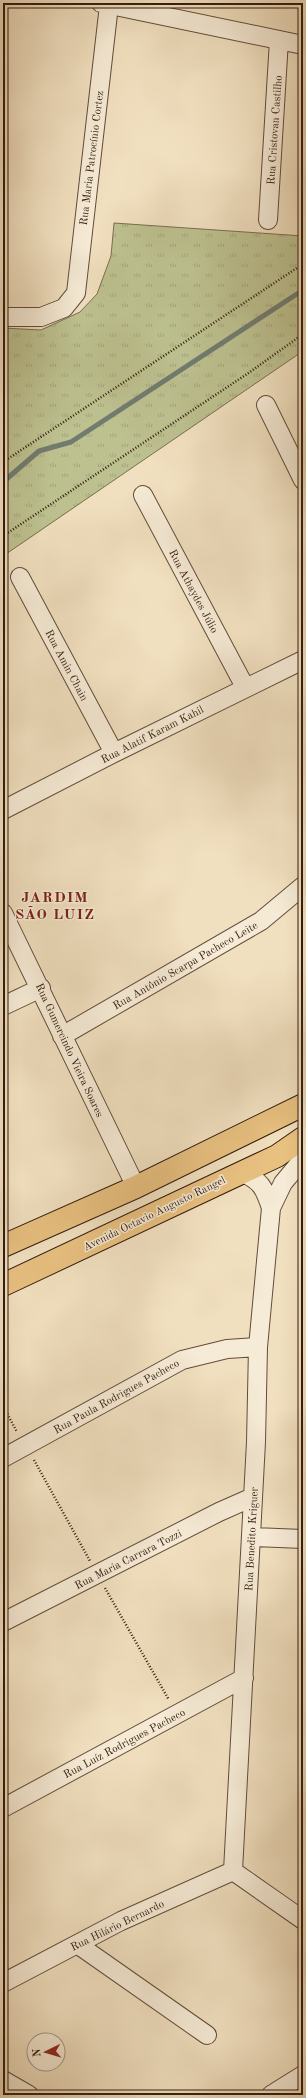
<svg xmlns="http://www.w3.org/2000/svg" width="306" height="2098" viewBox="0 0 306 2098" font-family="'Old Standard TT',serif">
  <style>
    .park { fill: url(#park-tufts); stroke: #786e4e }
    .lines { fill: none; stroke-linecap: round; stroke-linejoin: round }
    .stream { stroke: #717c70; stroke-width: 5 }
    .minor-casing { stroke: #624c3a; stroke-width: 20 }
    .major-casing { stroke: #321b0d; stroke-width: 24 }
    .path { stroke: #321b0d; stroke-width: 2.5; stroke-dasharray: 1 2; stroke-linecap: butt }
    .minor { stroke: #f6ebd6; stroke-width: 18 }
    .major { stroke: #e8c080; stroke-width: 22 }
    .labels { text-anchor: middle; stroke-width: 3; stroke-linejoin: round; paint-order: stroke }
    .street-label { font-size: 11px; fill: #321b0d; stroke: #f6ebd6 }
    .district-label { font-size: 15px; font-weight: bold; letter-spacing: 1px; fill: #7a1f14; stroke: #f6ebd6 }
  </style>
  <defs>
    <pattern id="park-tufts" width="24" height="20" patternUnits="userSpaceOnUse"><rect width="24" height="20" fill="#bdc190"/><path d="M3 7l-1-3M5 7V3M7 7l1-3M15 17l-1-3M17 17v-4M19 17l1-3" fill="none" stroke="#a3a57b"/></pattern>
  </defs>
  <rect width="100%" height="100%" fill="#f1e0c0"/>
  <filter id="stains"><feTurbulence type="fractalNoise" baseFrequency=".005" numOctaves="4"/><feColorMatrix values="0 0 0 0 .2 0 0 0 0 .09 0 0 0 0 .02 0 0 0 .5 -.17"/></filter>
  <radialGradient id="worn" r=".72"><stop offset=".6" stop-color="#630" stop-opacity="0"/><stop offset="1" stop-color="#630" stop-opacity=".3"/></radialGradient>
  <path class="park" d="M114,223L303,236V351L3,556V328L41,330L80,312L97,294L111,256Z"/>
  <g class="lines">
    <path class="stream" d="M3,482L39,451L71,442L303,290"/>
    <g class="minor-casing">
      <path id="minor" d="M101,3L303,45
        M268,220L279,40
        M3,317H41L64,308L76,293L109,5
        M266,405L303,480
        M143,495L245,687
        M20,577L114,753
        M3,810L114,753L303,660
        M3,913L136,1187
        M3,1006L41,988
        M62,1036L261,921L303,886
        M241,1172C261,1181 264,1187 271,1208L283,1183L303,1159
        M3,1458L182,1360L227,1349L258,1347
        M251,1537L303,1539
        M3,1622L219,1512L253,1497
        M3,1808L244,1678
        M233,1871L256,1442L258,1347L271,1208
        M233,1871L303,1920
        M77,1944L207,2035
        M3,1983L121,1921L233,1871
        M3,2080L29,2095
        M271,2095L303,2075"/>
    </g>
    <g class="major-casing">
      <path id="major" d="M3,1246L136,1187L303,1105
        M3,1285L277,1156L303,1138"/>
    </g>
    <path class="path" d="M3,462L303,264
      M3,536L250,372L303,334
      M3,1406L17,1432
      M34,1460L90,1561
      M105,1588L169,1700"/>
    <use href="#minor" class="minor"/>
    <use href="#major" class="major"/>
  </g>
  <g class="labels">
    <g class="street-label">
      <text transform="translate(274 130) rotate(-86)" y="4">Rua Cristovan Castilho</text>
      <text transform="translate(91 158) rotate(-83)" y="4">Rua Maria Patrocínio Cortez</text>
      <text transform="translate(194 591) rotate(62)" y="4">Rua Athaydes Júlio</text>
      <text transform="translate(67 665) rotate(62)" y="4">Rua Amin Chain</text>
      <text transform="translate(152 734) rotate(-27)" y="4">Rua Alatif Karam Kahil</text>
      <text transform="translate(185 965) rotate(-30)" y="4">Rua Antônio Scarpa Pacheco Leite</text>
      <text transform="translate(70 1050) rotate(65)" y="4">Rua Gumercindo Vieira Soares</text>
      <text transform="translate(154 1213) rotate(-26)" y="4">Avenida Octavio Augusto Rangel</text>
      <text transform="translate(116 1396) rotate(-29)" y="4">Rua Paula Rodrigues Pacheco</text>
      <text transform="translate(251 1539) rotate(-87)" y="4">Rua Benedito Kriguer</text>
      <text transform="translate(128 1559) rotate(-27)" y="4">Rua Maria Carrara Tozzi</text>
      <text transform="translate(124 1743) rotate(-28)" y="4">Rua Luíz Rodrigues Pacheco</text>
      <text transform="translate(117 1925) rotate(-26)" y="4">Rua Hilário Bernardo</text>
    </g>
    <g class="district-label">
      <text x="55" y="902">JARDIM<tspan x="55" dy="17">SÃO LUIZ</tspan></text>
    </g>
  </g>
  <rect width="306" height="2098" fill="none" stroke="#f1e0c0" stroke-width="16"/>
  <rect x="4" y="4" width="298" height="2090" fill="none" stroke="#321b0d" stroke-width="2"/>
  <rect x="8" y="8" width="290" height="2082" fill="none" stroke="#321b0d"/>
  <g transform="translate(46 2052) rotate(265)"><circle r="19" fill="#f6ebd6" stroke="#a89886"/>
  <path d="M0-3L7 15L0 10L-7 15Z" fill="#8f2418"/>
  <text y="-6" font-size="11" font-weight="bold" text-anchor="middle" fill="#321b0d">N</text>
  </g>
  <rect width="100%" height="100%" filter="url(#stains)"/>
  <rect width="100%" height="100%" fill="url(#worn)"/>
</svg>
